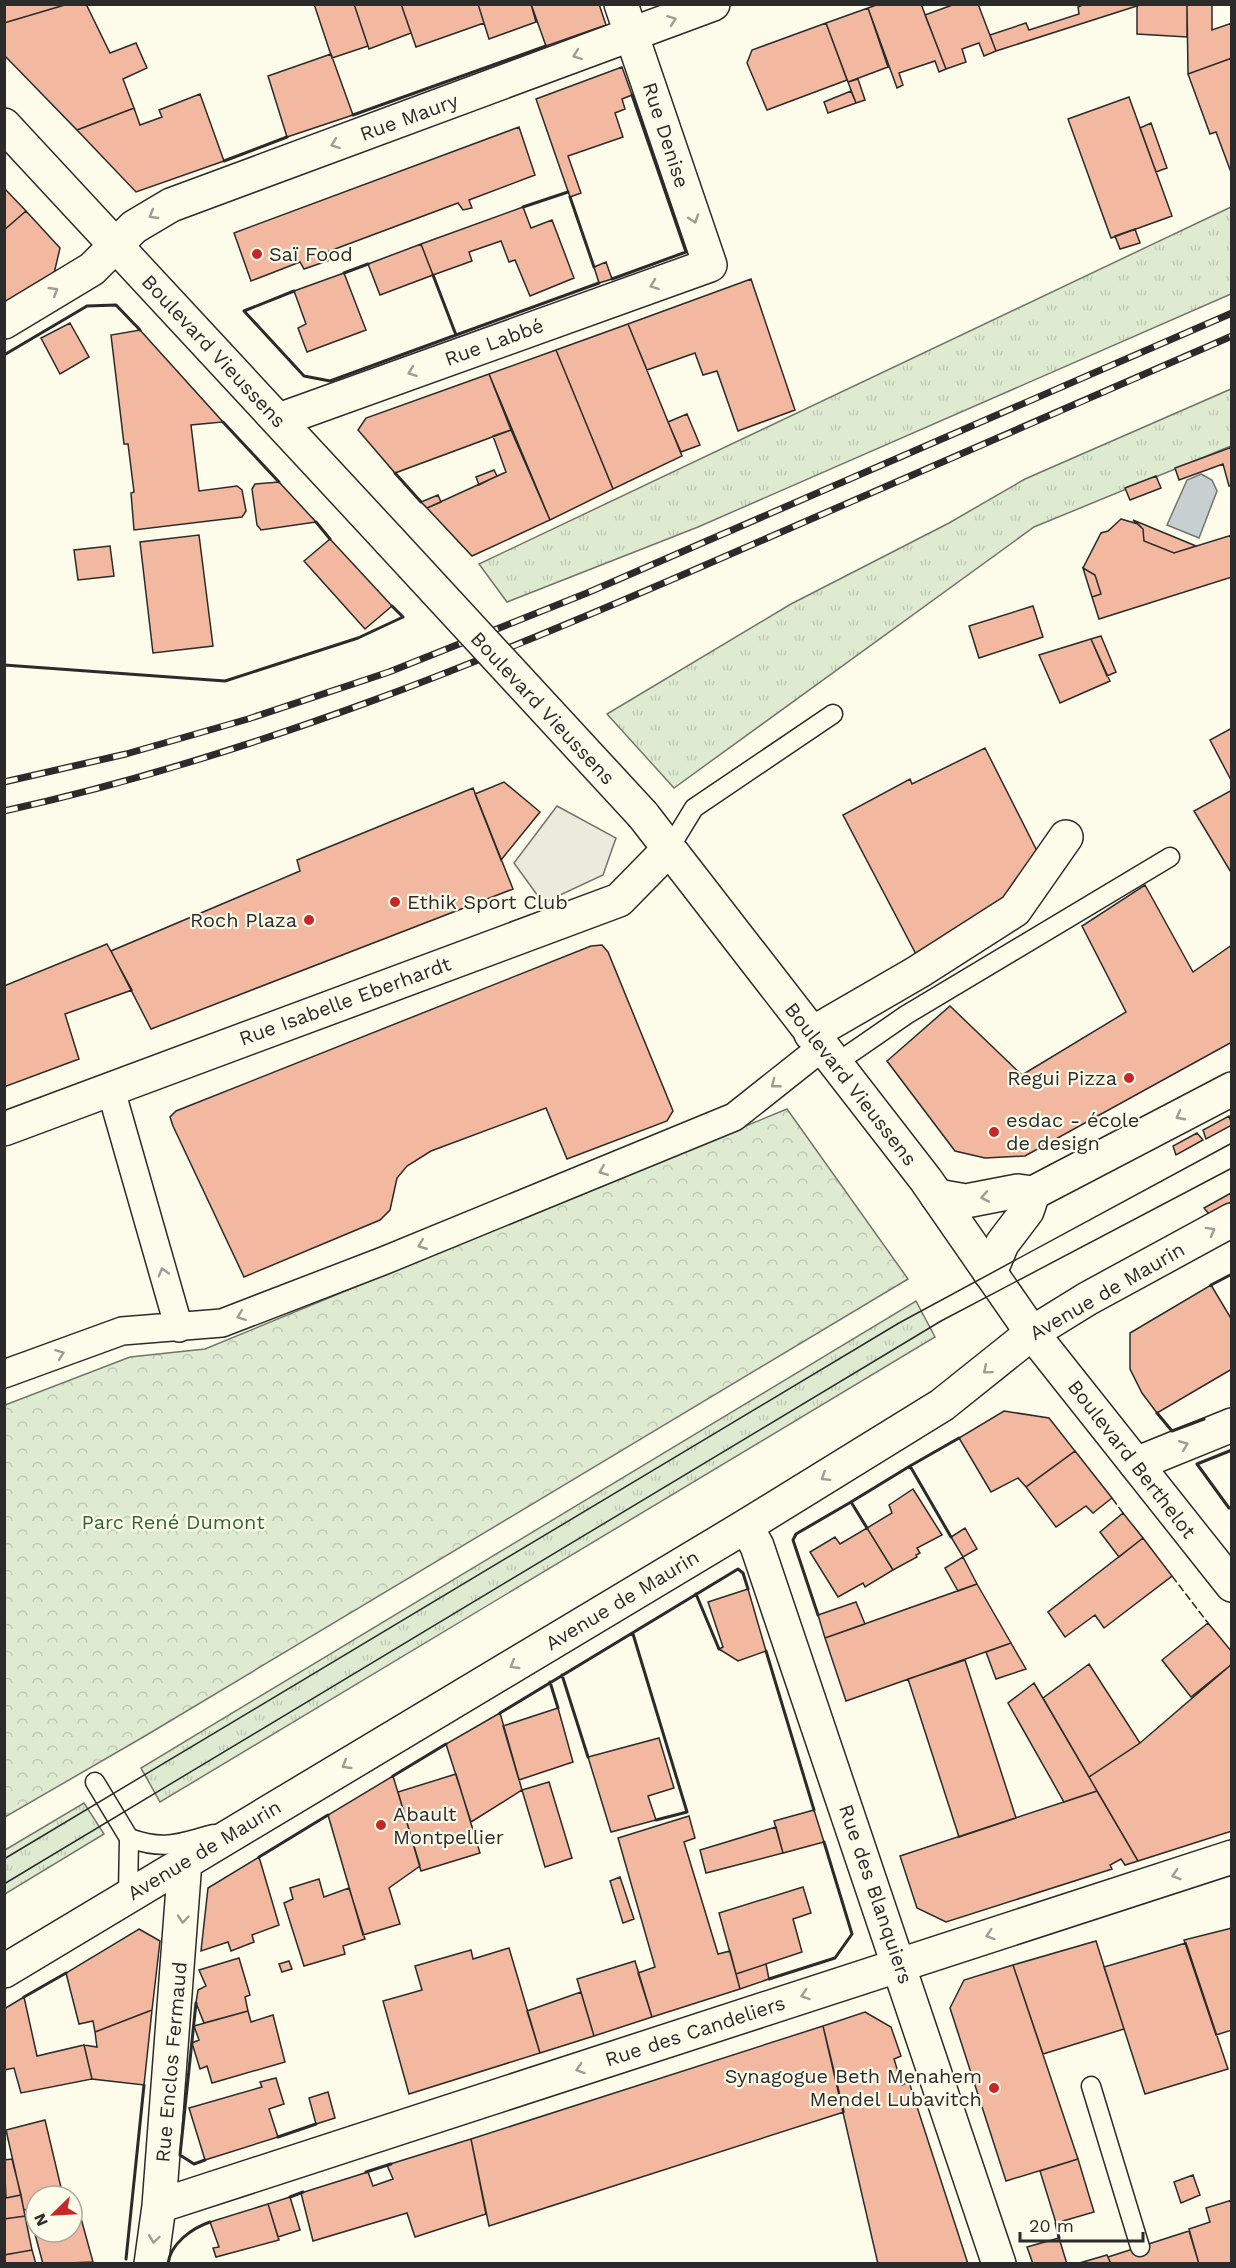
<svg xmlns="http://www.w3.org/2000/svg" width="1236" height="2268" viewBox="0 0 1236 2268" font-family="'Work Sans',sans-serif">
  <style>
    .grass { fill: url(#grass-tufts); stroke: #74746e; stroke-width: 1.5 }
    .forest { fill: url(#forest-crowns); stroke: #74746e; stroke-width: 1.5 }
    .parking { fill: #eceadb; stroke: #74746e; stroke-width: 1.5 }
    .water { fill: #c7d0d0; stroke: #74746e; stroke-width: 1.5 }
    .building { fill: #f2b8a0; stroke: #2b2b2b; stroke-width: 1.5 }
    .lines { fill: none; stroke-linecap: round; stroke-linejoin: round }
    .service-casing { stroke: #2b2b2b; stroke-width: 21 }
    .pedestrian-casing { stroke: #2b2b2b; stroke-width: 30 }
    .minor-casing { stroke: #2b2b2b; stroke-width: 36 }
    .tertiary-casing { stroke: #2b2b2b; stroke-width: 36 }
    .secondary-casing { stroke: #2b2b2b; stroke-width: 36 }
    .service { stroke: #fdfbea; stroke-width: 18 }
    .pedestrian { stroke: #fdfbea; stroke-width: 27 }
    .minor { stroke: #fdfbea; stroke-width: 33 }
    .tertiary { stroke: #fdfbea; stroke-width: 33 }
    .secondary { stroke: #fdfbea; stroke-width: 33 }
    .tram { stroke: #2b2b2b; stroke-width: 1.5 }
    .rail-casing { stroke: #2b2b2b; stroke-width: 7 }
    .rail { stroke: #fdfbea; stroke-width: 4.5; stroke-dasharray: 14; stroke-linecap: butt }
    .secondary-bridge-casing { stroke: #2b2b2b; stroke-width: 36; stroke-linecap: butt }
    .secondary-bridge { stroke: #fdfbea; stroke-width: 33 }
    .fence { stroke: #2b2b2b; stroke-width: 1.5; stroke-dasharray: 8 3; stroke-linecap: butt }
    .wall { stroke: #2b2b2b; stroke-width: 3 }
    .oneway { stroke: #9e9d94 }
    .poi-dot { fill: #c62828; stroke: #fdfbea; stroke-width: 2 }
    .labels { text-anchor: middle; stroke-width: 4.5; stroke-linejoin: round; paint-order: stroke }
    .street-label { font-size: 20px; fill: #2b2b2b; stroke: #fdfbea }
    .poi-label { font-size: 20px; fill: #2b2b2b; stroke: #fdfbea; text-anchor: start }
    .park-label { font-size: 20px; fill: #34623c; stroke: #fdfbea }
  </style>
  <defs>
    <pattern id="grass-tufts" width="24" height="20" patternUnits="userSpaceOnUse" patternTransform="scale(1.5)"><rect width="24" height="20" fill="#deebd1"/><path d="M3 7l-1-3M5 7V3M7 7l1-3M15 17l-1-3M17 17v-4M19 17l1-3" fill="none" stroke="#bfcab4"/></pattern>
    <pattern id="forest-crowns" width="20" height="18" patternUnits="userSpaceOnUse" patternTransform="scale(1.5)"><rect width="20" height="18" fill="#deebd1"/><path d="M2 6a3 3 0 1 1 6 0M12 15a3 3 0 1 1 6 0" fill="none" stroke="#bfcab4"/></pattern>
  </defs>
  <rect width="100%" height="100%" fill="#fdfbea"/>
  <path class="grass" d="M1231,207V294L698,527L507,602L479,564Z
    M1231,389V446L1034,527L674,788L607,714L791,604L949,523L1025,479Z
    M916,1301L935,1337L160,1802L141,1768Z
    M84,1803L104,1834L5,1894V1850Z"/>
  <path class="forest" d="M787,1109L908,1279L145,1736L5,1817V1405L130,1357L205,1349Z"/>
  <path class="parking" d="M557,806L616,838L603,875L543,903L514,863Z"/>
  <path class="water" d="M1201,474L1212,480L1217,491L1199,538L1167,525L1187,480Z"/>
  <path class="building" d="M4,4H68L4,23Z
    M68,4H86L110,53L136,43L147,68L123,79L134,108L77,130L4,55V23Z
    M314,4H354L368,46L332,58Z
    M354,4H401L411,33L369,49Z
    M401,4H478L484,23L416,47Z
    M478,4H531L536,22L489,39Z
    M531,4H599L606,25L546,46Z
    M879,4H921L946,69L939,72L935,61L899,73L903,85L897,88L868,8Z
    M955,4H978L996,51L984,56L979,43L962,49L966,62L946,69L925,15Z
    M1085,4H1143L996,51L990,35L1026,23L1029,30L1079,14L1078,7Z
    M1143,4H1187V37L1137,34V6Z
    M1187,4H1212V30L1232,23V58L1188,74Z
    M868,8L888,67L848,82L826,23Z
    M826,23L847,80L767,110L747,63L752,50Z
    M331,54L353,115L287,137L268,76Z
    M1232,58V175L1216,132L1210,134L1188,74Z
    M622,67L632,95L622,99L625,109L615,113L623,137L568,156L581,193L570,197L536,99Z
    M858,79L865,100L856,103L848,82Z
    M851,91L856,103L828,113L824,102Z
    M200,94L224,161L136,192L77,130L134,108L140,125L162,117L159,110Z
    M1129,97L1172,216L1111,238L1068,119Z
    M1151,123L1167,168L1156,172L1140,128Z
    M519,127L535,175L469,200L472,208L463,210L458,203L327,252L330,260L304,269L300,262L251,281L234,233Z
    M4,188L26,211L4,230Z
    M523,207L531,228L552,220L574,278L530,296L515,260L509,262L501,241L469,252L472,261L433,275L421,244Z
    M26,211L60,248L52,282L4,309V230Z
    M1135,229L1140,243L1120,249L1115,236Z
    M421,244L433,275L380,295L368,264Z
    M606,262L612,279L599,283L594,267Z
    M344,273L366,330L307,352L298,328L306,324L294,291Z
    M751,279L795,410L738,431L717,371L703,375L695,353L647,370L628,324Z
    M70,323L89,357L60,374L41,338Z
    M628,324L682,456L613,489L556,350Z
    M140,330L223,422L191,425L199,491L237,486L242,490L246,511L242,517L134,530L131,493L134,492L128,444H124L111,335Z
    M556,350L613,489L550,520L489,374Z
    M489,374L511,430L395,473L358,430L366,418Z
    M687,414L700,445L681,452L668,422Z
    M511,430L550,520L472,556L427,508L506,472L493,436Z
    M1232,447V485L1229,486L1223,464L1179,480L1175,468Z
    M494,470L497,476L479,485L476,477Z
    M1156,476L1161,488L1130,500L1125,488Z
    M279,482L316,522L261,530L257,525L252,489L255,484Z
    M438,495L441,502L427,508L421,502Z
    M1121,519L1138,524L1143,529L1144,541L1174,553L1232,535V577L1099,619L1092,597L1101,594L1095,575L1083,568L1101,533L1108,531Z
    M1133,520L1196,546L1174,553L1144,541L1143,529Z
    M199,535L213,646L153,653L140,542Z
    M330,539L392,606L365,629L304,561Z
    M110,546L114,576L78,580L74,550Z
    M1083,568L1095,575L1101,594L1092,597Z
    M1033,606L1043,637L979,658L969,626Z
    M1101,636L1116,672L1107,676L1091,639Z
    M1091,639L1110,681L1060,703L1039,655Z
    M1232,728V782L1210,740Z
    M985,748L1039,855L984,923L917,956L843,815L910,779L912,784Z
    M504,782L540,812L501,860L475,794Z
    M473,788L513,889L151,1029L111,951L300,871L297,860Z
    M1232,790V874L1194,811Z
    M1145,885L1193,972L1232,945V1042L1025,1156L985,1158L955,1151L887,1061L950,1006L1022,1075L1126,1012L1082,926Z
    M107,944L132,990L65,1014L79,1059L4,1087V986Z
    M602,945L608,952L673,1111L667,1121L567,1159L546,1108L431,1151L407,1166L397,1178L390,1210L380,1220L244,1277L173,1126L170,1117L176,1111L591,946Z
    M1229,1116L1232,1125L1206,1139L1203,1130Z
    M1197,1133L1203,1140L1176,1155L1173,1146Z
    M1231,1193L1232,1203L1210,1215L1204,1208Z
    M1211,1285L1232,1320V1369L1157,1413L1142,1393L1130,1369V1333Z
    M1004,1411L1049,1418L1075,1451L1026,1487L1018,1478L991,1492L959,1438Z
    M1075,1451L1112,1498L1093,1513L1086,1506L1056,1527L1026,1487Z
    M913,1489L942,1535L917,1548L920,1553L916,1555L917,1557L893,1570L867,1528L892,1513L889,1505Z
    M1123,1513L1143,1538L1119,1557L1100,1532Z
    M867,1528L893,1570L865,1587L863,1583L838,1597L810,1552L835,1537L840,1544Z
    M965,1528L977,1549L963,1557L951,1537Z
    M1143,1538L1172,1576L1104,1628L1095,1615L1065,1637L1048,1612Z
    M963,1557L977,1584L958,1591L945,1568Z
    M977,1584L1011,1643L846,1701L825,1638Z
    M748,1589L766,1651L738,1661L719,1649L723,1647L708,1602Z
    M856,1602L865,1624L825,1638L818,1615Z
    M1208,1623L1232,1652V1664L1191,1697L1162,1660Z
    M1011,1643L1026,1669L996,1679L986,1652Z
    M965,1660L1016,1818L959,1837L908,1679Z
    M1089,1664L1140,1743L1089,1777L1043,1698Z
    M1232,1664V1831L1138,1861L1089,1777L1140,1743Z
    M1034,1683L1089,1777L1097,1791L1064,1802L1008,1703Z
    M558,1708L573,1762L519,1780L503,1726Z
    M500,1713L522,1790L471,1822L446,1744Z
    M659,1738L674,1788L648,1796L656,1820L611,1832L588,1757Z
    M456,1774L480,1853L421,1871L398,1792Z
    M393,1776L420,1866L389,1888L400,1924L363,1935L328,1815Z
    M549,1782L572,1858L545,1867L522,1790Z
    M1097,1791L1138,1861L1125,1865L1121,1859L1110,1865L1112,1869L946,1922L917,1908L900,1856Z
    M814,1810L824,1842L783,1853L774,1821Z
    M689,1816L695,1838L684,1842L718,1954L730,1951L740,1989L652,2017L638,1973L655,1967L618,1838Z
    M776,1827L783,1853L706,1873L700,1850Z
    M259,1857L279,1925L252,1935L254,1942L231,1951L228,1942L201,1951L208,1888Z
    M620,1877L634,1919L623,1923L610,1881Z
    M319,1879L324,1897L349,1888L365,1939L343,1946L345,1954L304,1966L284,1903L293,1899L290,1888Z
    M803,1887L811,1913L793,1919L802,1952L736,1974L719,1913Z
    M1232,1928V2030L1216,2035L1184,1940Z
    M139,1929L160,1941L152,2010L95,2032L93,2021L79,2024L66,1973Z
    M1096,1941L1124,2029L1043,2054L1013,1965Z
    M1186,1943L1228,2069L1145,2094L1104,1967Z
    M509,1948L540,2053L409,2094L383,2001L422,1990L415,1966L471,1950L473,1959Z
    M239,1958L250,1995L245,1997L248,2011L204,2023L196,2003L198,1990L206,1986L199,1970Z
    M289,1961L292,1969L282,1972L279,1964Z
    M635,1961L652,2017L594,2036L577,1979Z
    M766,1964L769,1979L740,1989L736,1974Z
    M1013,1965L1078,2159L1006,2181L950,2008L964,1980Z
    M581,1992L594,2036L540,2053L527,2011Z
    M24,1997L37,2056L84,2045L92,2079L21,2093L14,2068L4,2070V2009Z
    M152,2010L144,2085L92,2079L84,2045L97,2047L95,2032Z
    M248,2011L251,2022L273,2015L285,2062L212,2083L207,2066L200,2069L192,2043L199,2040L194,2026Z
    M865,2012L891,2027L901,2056L894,2059L902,2085L909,2082L968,2264H878L823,2026Z
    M823,2026L844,2112L489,2226L471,2139Z
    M276,2078L284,2104L269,2109L278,2137L205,2160L189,2108L262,2087L260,2082Z
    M328,2092L335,2118L316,2124L309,2098Z
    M45,2120L63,2196H36V2208L24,2210L6,2130Z
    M471,2139L486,2214L415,2237L407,2213L313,2241L301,2193L368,2172L373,2186L393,2179L387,2165Z
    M12,2159L21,2195L6,2198L4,2160Z
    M1078,2159L1094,2212L1056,2223L1040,2171Z
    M1193,2175L1200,2195L1181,2203L1174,2182Z
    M4,2193L6,2198L21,2195L25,2216L4,2219Z
    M290,2197L300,2230L278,2237L268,2204Z
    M1232,2200V2264H1199L1189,2229L1210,2222L1206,2208Z
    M268,2204L279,2240L216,2257L213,2248L219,2247L210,2222Z
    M79,2211L93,2262L43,2264L32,2223L36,2222V2232H72V2212Z
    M25,2216L32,2250L4,2255V2219Z
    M1189,2231L1199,2264H1111L1108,2257Z
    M1059,2238L1067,2264H1033L1027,2247Z
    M32,2250L36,2264H4V2255Z
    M1107,2255L1111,2264H1076Z"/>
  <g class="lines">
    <g class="service-casing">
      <path id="service" d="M669,849L694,808L833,714
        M835,1064L906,1015L1170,857
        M95,1782L129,1838L128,1895
        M129,1838C166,1851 178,1843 214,1834
        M1091,2086L1140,2247"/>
    </g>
    <g class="pedestrian-casing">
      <path id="pedestrian" d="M110,1087L179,1328
        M4,1374L122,1331L222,1323L383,1261L734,1117L821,1048"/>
    </g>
    <g class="minor-casing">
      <path id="minor" d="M4,322L92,269L134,227L171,205L713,4
        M279,420L710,265L621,4
        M811,1034L918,972L1015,910L1066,837
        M4,1129L619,900L669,849
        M1136,1464L1232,1425
        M746,1526L757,1546L999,2264
        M4,1971L746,1526L942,1405L1032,1333
        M159,2206L1232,1857
        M151,2264L159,2206L185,1861"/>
    </g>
    <g class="tertiary-casing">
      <path id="tertiary" d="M937,1196L966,1201L1018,1191L1033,1193L1232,1089
        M990,1273L1002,1244L1027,1211L1033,1193
        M1032,1333L1087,1299L1232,1220"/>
    </g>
    <g class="secondary-casing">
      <path id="secondary" d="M4,125L390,541
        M643,815L926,1180L1032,1333L1232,1585"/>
    </g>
    <use href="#service" class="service"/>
    <use href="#pedestrian" class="pedestrian"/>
    <use href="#minor" class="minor"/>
    <use href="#tertiary" class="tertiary"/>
    <use href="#secondary" class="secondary"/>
    <path class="tram" d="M4,1859L899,1323L1232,1143
      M4,1884L941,1321L1232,1168"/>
    <g class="rail-casing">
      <path id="rail" d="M4,782L126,754L248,719L389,672L587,593L1232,313
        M4,811C258,755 497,656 733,553C899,481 1065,409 1232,336"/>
    </g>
    <use href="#rail" class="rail"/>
    <g class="secondary-bridge-casing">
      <path id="secondary-bridge" d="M390,541L643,815"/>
    </g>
    <use href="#secondary-bridge" class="secondary-bridge"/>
    <path class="fence" d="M1112,1498L1123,1513
      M1172,1576L1208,1623"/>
    <path class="wall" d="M353,115L546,46
      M224,161L287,137
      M570,197L594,267
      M523,207L568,192
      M344,273L368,264
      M433,275L456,335L599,283
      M612,279L686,252L632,95
      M294,291L244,311L304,376L330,381L456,335
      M4,355L87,306L116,305L140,330
      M223,422L279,482
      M395,473L421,502
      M316,522L330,539
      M4,665L225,681L358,638L403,617L392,606
      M1211,1285L1232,1274
      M1157,1413L1172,1431L1204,1419
      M910,1466L959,1438
      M851,1502L910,1466L951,1537
      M1229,1508L1197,1464L1232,1450
      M696,1594L719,1649
      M818,1615L793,1540L796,1534L851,1502L867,1528
      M633,1634L687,1812L656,1820
      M766,1651L814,1810
      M562,1675L588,1757
      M550,1682L558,1708
      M500,1713L738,1569L743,1573L748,1589
      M393,1776L446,1744
      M259,1857L328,1815
      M769,1979L835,1958L852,1934L824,1842
      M24,1997L66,1973
      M196,2003L180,2155L194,2164L205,2160
      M278,2137L316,2124
      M366,2172L391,2164
      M290,2197L303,2192
      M1056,2223L1059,2238
      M126,2259L144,2085
      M168,2264C170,2244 192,2228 210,2222"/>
  </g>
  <defs><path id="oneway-chevron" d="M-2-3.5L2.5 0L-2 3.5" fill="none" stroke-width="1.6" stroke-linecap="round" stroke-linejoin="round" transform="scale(1.5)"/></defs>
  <g class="oneway">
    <use href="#oneway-chevron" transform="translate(672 20) rotate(-21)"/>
    <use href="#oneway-chevron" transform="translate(577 55) rotate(160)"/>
    <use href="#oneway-chevron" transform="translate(335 144) rotate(160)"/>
    <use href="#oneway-chevron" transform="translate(153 215) rotate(149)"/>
    <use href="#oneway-chevron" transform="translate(694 219) rotate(72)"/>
    <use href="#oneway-chevron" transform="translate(654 285) rotate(160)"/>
    <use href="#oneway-chevron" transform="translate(54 291) rotate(-31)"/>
    <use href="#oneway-chevron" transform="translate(412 372) rotate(160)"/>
    <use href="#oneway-chevron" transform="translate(775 1084) rotate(142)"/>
    <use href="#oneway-chevron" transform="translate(1180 1116) rotate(152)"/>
    <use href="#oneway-chevron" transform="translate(603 1171) rotate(158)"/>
    <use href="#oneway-chevron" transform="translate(985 1197) rotate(170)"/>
    <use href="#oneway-chevron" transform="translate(1211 1231) rotate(-29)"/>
    <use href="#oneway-chevron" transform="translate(422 1245) rotate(158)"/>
    <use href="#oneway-chevron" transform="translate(163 1272) rotate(-106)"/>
    <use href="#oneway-chevron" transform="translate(241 1316) rotate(159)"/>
    <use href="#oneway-chevron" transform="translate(60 1354) rotate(-20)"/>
    <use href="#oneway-chevron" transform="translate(987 1370) rotate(140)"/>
    <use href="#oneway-chevron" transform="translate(1184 1445) rotate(-22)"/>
    <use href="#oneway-chevron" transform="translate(825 1477) rotate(148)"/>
    <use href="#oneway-chevron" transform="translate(514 1665) rotate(149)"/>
    <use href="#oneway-chevron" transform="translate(346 1765) rotate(149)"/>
    <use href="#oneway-chevron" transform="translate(1176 1875) rotate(162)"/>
    <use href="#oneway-chevron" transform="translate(183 1919) rotate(95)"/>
    <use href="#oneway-chevron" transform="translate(990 1935) rotate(162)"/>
    <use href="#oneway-chevron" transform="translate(805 1995) rotate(162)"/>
    <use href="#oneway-chevron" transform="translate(580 2069) rotate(162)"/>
    <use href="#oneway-chevron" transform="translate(154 2239) rotate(98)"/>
  </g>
  <g class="poi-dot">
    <circle cx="257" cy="254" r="6"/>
    <circle cx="395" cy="902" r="6"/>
    <circle cx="309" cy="920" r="6"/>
    <circle cx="1129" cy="1078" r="6"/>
    <circle cx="994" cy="1132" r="6"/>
    <circle cx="381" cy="1825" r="6"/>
    <circle cx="994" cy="2088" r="6"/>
  </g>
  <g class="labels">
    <g class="street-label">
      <text transform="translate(409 117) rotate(-20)" y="7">Rue Maury</text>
      <text transform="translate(666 135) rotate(72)" y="7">Rue Denise</text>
      <text transform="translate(494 342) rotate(-20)" y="7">Rue Labbé</text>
      <text transform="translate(214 351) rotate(47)" y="7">Boulevard Vieussens</text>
      <text transform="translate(543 708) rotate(47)" y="7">Boulevard Vieussens</text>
      <text transform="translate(345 1001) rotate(-20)" y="7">Rue Isabelle Eberhardt</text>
      <text transform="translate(851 1084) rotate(52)" y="7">Boulevard Vieussens</text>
      <text transform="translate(1107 1291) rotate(-30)" y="7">Avenue de Maurin</text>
      <text transform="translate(1132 1459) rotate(52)" y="7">Boulevard Berthelot</text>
      <text transform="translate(622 1600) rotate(-31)" y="7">Avenue de Maurin</text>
      <text transform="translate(204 1850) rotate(-31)" y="7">Avenue de Maurin</text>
      <text transform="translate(876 1894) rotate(71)" y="7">Rue des Blanquiers</text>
      <text transform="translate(695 2031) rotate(-18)" y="7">Rue des Candeliers</text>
      <text transform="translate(171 2062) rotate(-85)" y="7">Rue Enclos Fermaud</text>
    </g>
    <g class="poi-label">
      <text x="269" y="261">Saï Food</text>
      <text x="407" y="909">Ethik Sport Club</text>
      <text x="297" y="927" text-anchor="end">Roch Plaza</text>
      <text x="1117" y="1085" text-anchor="end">Regui Pizza</text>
      <text x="1006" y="1127">esdac - école<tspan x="1006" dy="23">de design</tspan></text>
      <text x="393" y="1821">Abault<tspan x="393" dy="23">Montpellier</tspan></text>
      <text x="982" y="2083" text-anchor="end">Synagogue Beth Menahem<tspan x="982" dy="23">Mendel Lubavitch</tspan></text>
    </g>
    <g class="park-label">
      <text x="173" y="1529">Parc René Dumont</text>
    </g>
  </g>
  <rect width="1236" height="2268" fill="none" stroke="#2b2b2b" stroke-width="12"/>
  <g transform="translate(54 2214) rotate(246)"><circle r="28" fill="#fdfbea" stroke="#a9a89e" stroke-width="1.5"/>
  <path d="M0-4.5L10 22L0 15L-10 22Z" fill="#c62828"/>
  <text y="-9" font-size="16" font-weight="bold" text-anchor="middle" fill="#2b2b2b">N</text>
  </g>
  <path d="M1020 2232v9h123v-9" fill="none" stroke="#2b2b2b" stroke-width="3"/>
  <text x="1029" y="2232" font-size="18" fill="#2b2b2b" stroke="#fdfbea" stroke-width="4.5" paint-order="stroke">20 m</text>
</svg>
